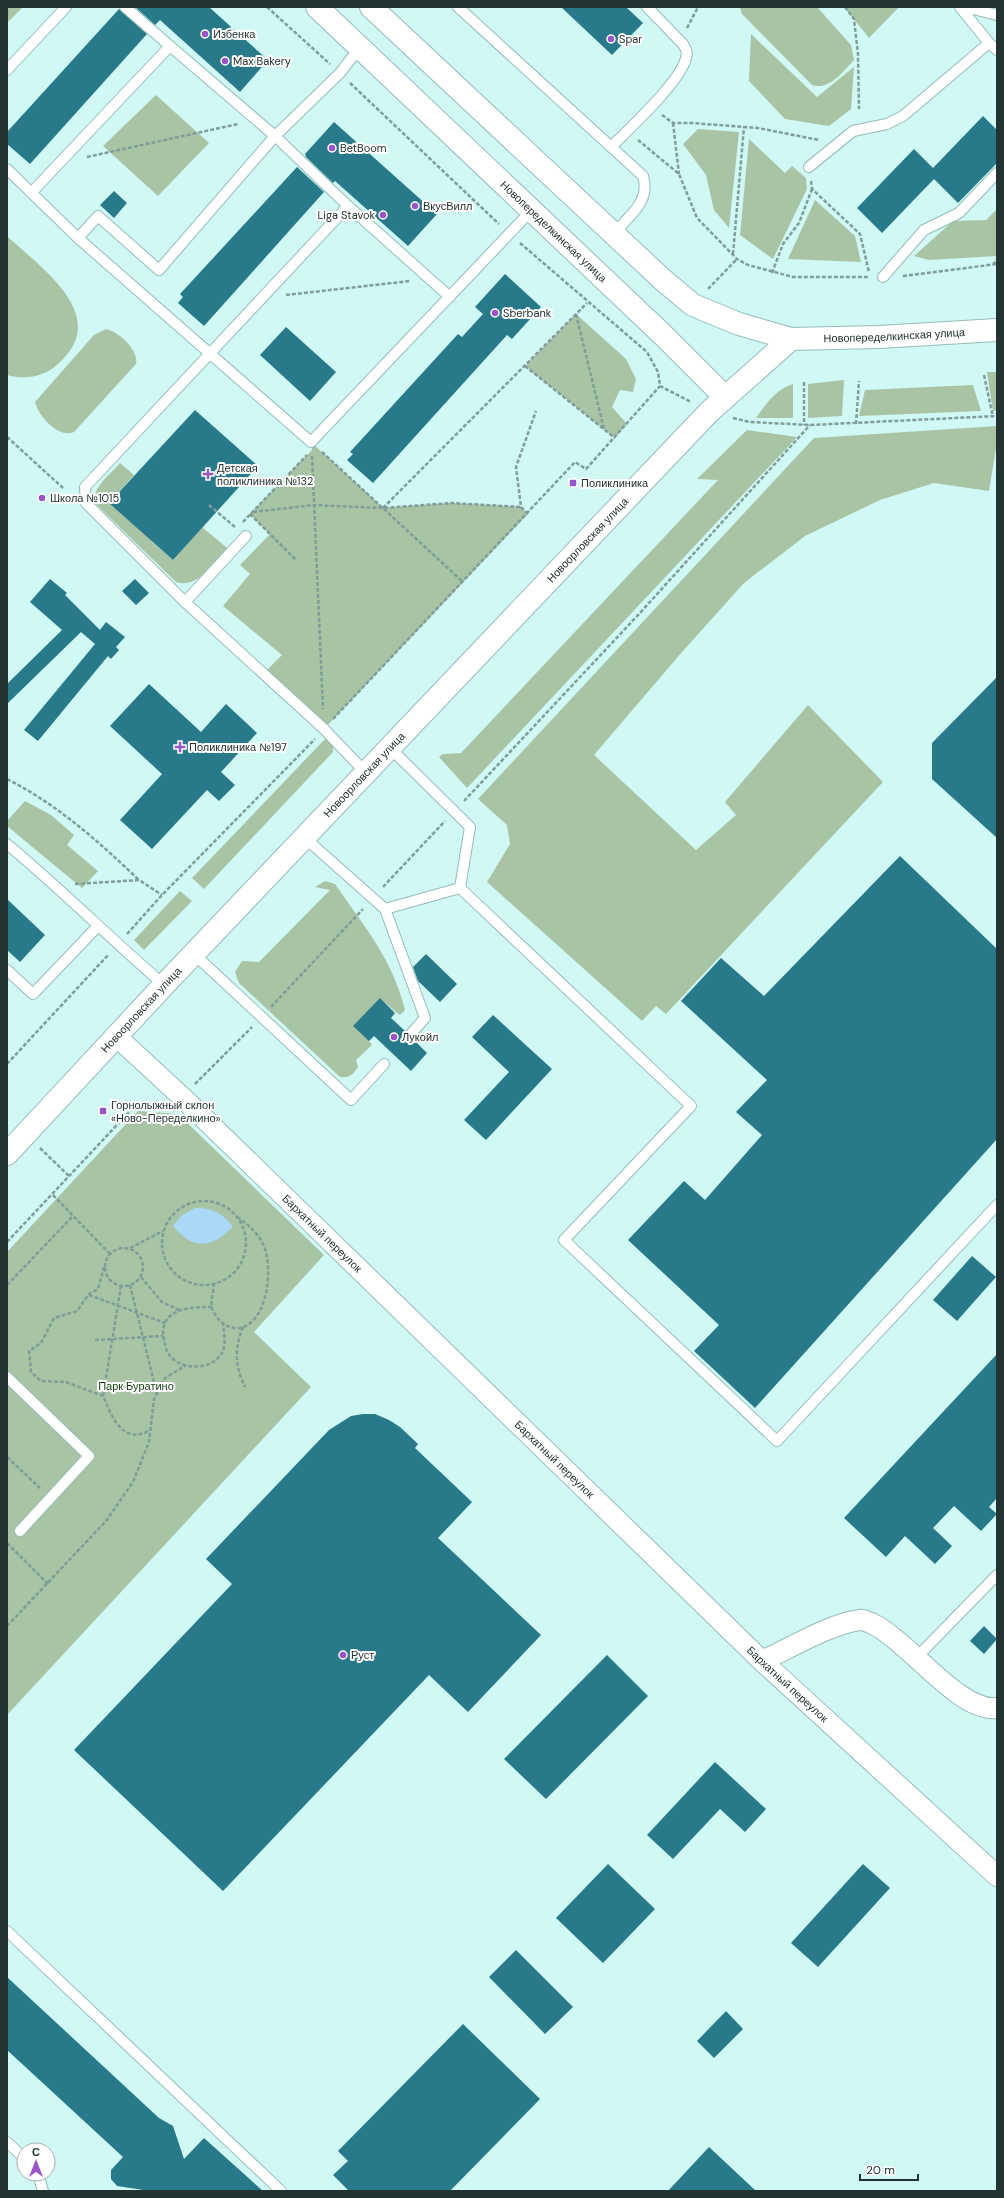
<svg xmlns="http://www.w3.org/2000/svg" width="1004" height="2198" viewBox="0 0 1004 2198" font-family="'DM Sans',sans-serif">
  <style>
    .green { fill: #a9c4a5 }
    .water { fill: #aad9f7 }
    .building { fill: #287a8a }
    .lines { fill: none; stroke-linecap: round; stroke-linejoin: round }
    .lane-casing { stroke: #95bcb8; stroke-width: 12 }
    .street-casing { stroke: #95bcb8; stroke-width: 22 }
    .secondary-casing { stroke: #95bcb8; stroke-width: 24 }
    .path { stroke: #809d9a; stroke-width: 2.5; stroke-dasharray: 4 2; stroke-linecap: butt }
    .lane { stroke: #fff; stroke-width: 10 }
    .street { stroke: #fff; stroke-width: 20 }
    .secondary { stroke: #fff; stroke-width: 22 }
    .poi-dot { fill: #9854c9; stroke: #fff; stroke-width: 1.5 }
    .labels { text-anchor: middle; stroke-width: 4; stroke-linejoin: round; paint-order: stroke }
    .poi-label { font-size: 11px; fill: #233331; stroke: #fff; text-anchor: start }
    .street-label { font-size: 11px; fill: #233331; stroke: #fff }
    .park-label { font-size: 11px; fill: #123c0d; stroke: #fff }
  </style>
  <rect width="100%" height="100%" fill="#d0f8f4"/>
  <path class="green" d="M7,7H23L7,23Z
    M740,7H817L851,45L854,60C843,71 830,91 812,85L742,14Z
    M844,7H899L869,38Z
    M751,34L817,97L854,67L851,109L829,126L785,119L749,81Z
    M156,95L209,143L158,196L103,146Z
    M698,129L739,132L729,228L714,210L706,175L683,144Z
    M749,139L785,173L792,166L806,178L807,189L773,259L740,235Z
    M815,200L855,236L861,262L788,259Z
    M997,209V256L929,260L914,256L953,221L986,220Z
    M7,236C40,267 113,316 58,364C44,377 25,380 7,375Z
    M576,314L626,359L636,379L633,392L620,390L612,407L627,424L615,438L525,366Z
    M106,329C119,332 139,350 136,364L74,432C59,439 38,416 35,402L94,335Z
    M987,372H997V410L993,411Z
    M844,380L842,416L808,418V384Z
    M793,384V418H756C767,403 775,390 793,384Z
    M973,385L981,411L859,416L865,390Z
    M997,426V442L989,491L934,483L880,500L805,536L744,583L682,652L594,755L696,850L736,815L725,802L808,705L883,782L666,1014L656,1006L642,1021L487,882L510,844L507,825L478,799L814,438Z
    M747,430L797,437L467,788L439,757L443,754L461,753L718,480L697,479Z
    M311,442L383,508L451,503L521,507L528,514L324,729L263,674L282,655L223,606L250,574L240,565L270,534L250,514L312,450Z
    M120,463L134,475L109,503L162,528L151,541L173,560L202,527L227,548C214,563 198,589 176,582L97,505C89,489 110,475 120,463Z
    M326,738L333,746V752L204,889L192,878Z
    M25,801L51,815L74,835L67,845L98,871L82,888L7,826V821Z
    M325,881L335,884C364,926 393,960 405,1010L400,1015L380,999L369,1041L372,1045L356,1060L358,1067C353,1075 349,1078 340,1077L239,983L235,972L242,961L259,962L330,890L315,887Z
    M180,891L192,901L144,950L134,940Z
    M138,1111L178,1114L324,1255L254,1332L311,1387L7,1715V1252Z"/>
  <path class="water" d="M195,1208C213,1208 221,1213 233,1226C213,1249 192,1250 173,1226L182,1215Z"/>
  <path class="building" d="M135,7H209L268,60L240,92L160,20L155,25Z
    M561,7H626L643,23L612,55Z
    M119,9L147,34L30,164L7,144V132Z
    M983,116L997,130V163L958,203L934,179L882,233L857,208L914,149L933,168Z
    M334,122L437,214L408,246L335,181L333,183L306,157L305,154Z
    M297,167L324,192L204,326L178,303L183,297L180,294Z
    M114,191L127,203L114,218L100,205Z
    M505,274L541,307L512,339L507,335L373,483L347,460L353,454L350,452L458,334L462,337L483,314L475,307Z
    M286,327L336,372L310,401L260,355Z
    M195,410L258,466L173,560L109,503Z
    M50,579L67,593L65,595L100,630L106,622L125,637L116,647L119,650L111,659L108,656L38,741L24,730L95,644L81,632L7,704V684L62,630L30,602Z
    M135,579L149,593L136,605L122,591Z
    M997,677V838L932,779V743Z
    M149,684L201,732L226,704L257,733L221,772L235,785L219,801L207,790L152,849L120,820L162,774L110,726Z
    M900,856L997,949V1139L755,1408L694,1351L719,1325L628,1240L684,1181L705,1200L762,1135L736,1112L767,1080L681,1001L721,958L764,996Z
    M7,899L45,935L20,962L7,950Z
    M426,954L457,984L440,1002L418,981L413,967Z
    M380,998L395,1013L391,1018L405,1031L403,1035L404,1041L408,1042L414,1040L427,1053L411,1071L374,1036L369,1041L353,1026Z
    M493,1015L552,1069L486,1140L464,1120L509,1072L472,1037Z
    M972,1256L996,1277L957,1321L933,1300Z
    M997,1354V1498L989,1507L997,1514L981,1531L954,1506L933,1528L952,1546L935,1564L905,1536L886,1557L844,1518Z
    M363,1414H375L389,1420L400,1427L418,1444L415,1448L472,1502L438,1538L541,1635L468,1712L429,1675L223,1891L74,1750L232,1584L206,1559L329,1430L351,1416Z
    M984,1626L997,1639L984,1654L970,1641Z
    M607,1655L648,1696L546,1799L504,1759Z
    M715,1762L766,1809L745,1832L720,1809L673,1859L647,1835Z
    M608,1864L655,1909L603,1963L556,1918Z
    M863,1864L890,1888L818,1967L791,1943Z
    M516,1950L573,2007L545,2034L489,1977Z
    M7,1977L159,2118L173,2126L184,2159L204,2138L263,2191H150L117,2186L111,2179V2170L123,2157L7,2050Z
    M726,2011L743,2029L714,2058L697,2041Z
    M463,2024L540,2099L450,2191H349L333,2175L348,2161L338,2151Z
    M709,2147L756,2191H668Z"/>
  <g class="lines">
    <g class="lane-casing">
      <path id="lane" d="M125,7L170,46
        M458,7L643,176C651,202 629,216 613,234
        M960,7L989,43L997,50
        M965,7L997,15
        M7,70L66,7
        M612,146C630,128 681,81 686,58C688,52 686,49 683,44L647,7
        M809,167L853,131L887,124L903,116L989,43
        M7,169L78,238L311,442L531,211
        M32,192L170,46L275,136L348,206L450,297
        M348,206L85,487L86,503L185,602L324,729L366,773
        M78,238L98,216L159,270L275,136L340,73L360,47
        M883,277L924,230L959,213L997,173
        M185,602L246,536
        M305,838L385,909L460,888L470,827L390,748
        M7,844C61,889 111,939 164,985
        M460,888L691,1106L564,1240L777,1441L997,1205
        M385,909L425,1018L409,1036
        M195,955L351,1100L384,1064
        M7,970L33,994L98,926
        M7,1377L89,1456L20,1531
        M916,1658L997,1575
        M7,1931L281,2191
        M7,2142L24,2158
        M38,2174L43,2191"/>
    </g>
    <g class="street-casing">
      <g id="street">
        <path id="s1" d="M117,1037L182,1097L762,1661L997,1876"/>
        <path d="M762,1661C790,1648 830,1624 860,1620C864,1619 867,1622 871,1623C907,1639 959,1713 997,1708"/>
      </g>
    </g>
    <g class="secondary-casing">
      <g id="secondary">
        <path id="s2" d="M317,7L663,335L725,397"/>
        <path id="s3" d="M371,7L663,280L693,305L739,324L791,339L879,337L997,330"/>
        <path id="s4" d="M7,1154L164,985L709,412L791,339"/>
      </g>
    </g>
    <path class="path" d="M267,7L330,64
      M845,7L854,19L858,54L859,109
      M687,28L698,7
      M350,83L499,224
      M662,115L673,123H692L758,128L819,140
      M673,123L679,174
      M638,140L679,174L697,218L737,259L748,265L793,277H869
      M87,157L238,124
      M811,181L812,189L860,234L869,272
      M520,243L647,352L658,372L660,386L691,402
      M733,254L744,127
      M993,265L997,259
      M772,273L783,244L799,223L812,189
      M903,276L997,264
      M708,289L737,259
      M286,295L410,281
      M576,314L604,429
      M525,366L615,438
      M984,375L993,417
      M804,382V425
      M733,418L750,422L810,425L997,416
      M856,424L859,381
      M7,437L63,488
      M322,452L463,582
      M312,456L323,709
      M209,505L235,527
      M383,508L587,303
      M253,512L314,505L383,508L451,503L521,507
      M250,514L296,560
      M528,514L521,507L516,467L536,411
      M243,522L307,455
      M333,719L575,462L586,469L660,386
      M7,779C58,805 98,841 139,880
      M464,801L639,614L810,425
      M75,884L139,880L162,895
      M383,887L445,821
      M127,934L162,895L315,739
      M271,1007L363,909
      M7,1064L109,954
      M195,1084L252,1027
      M40,1148L70,1177
      M53,1195L110,1254
      M162 1243a42 42 0 1 1 84 0a42 42 0 1 1-84 0Z
      M7,1242L133,1108L166,1109
      M105 1267a19 19 0 1 1 38 0a19 19 0 1 1-38 0Z
      M130,1248L163,1231
      M104,1267L98,1289L89,1294L77,1311L54,1318L41,1343L29,1351L31,1372L41,1381L66,1382L103,1396C112,1417 123,1446 150,1430
      M141,1277L162,1302L179,1310
      M214,1283C214,1290 210,1301 212,1308C216,1320 229,1332 243,1327C269,1318 274,1263 262,1242C256,1231 248,1225 239,1218
      M7,1285L73,1216
      M130,1285L157,1394
      M89,1295L165,1323
      M212,1307C189,1307 158,1308 164,1340C165,1347 167,1354 173,1359C187,1371 215,1369 223,1351C226,1342 224,1332 223,1323
      M243,1327C234,1349 235,1366 245,1387
      M95,1340L163,1336
      M103,1396L121,1286
      M7,1457L40,1488
      M7,1543L48,1584
      M7,1626L106,1521L133,1482L149,1442L154,1399L165,1378L185,1366"/>
    <use href="#lane" class="lane"/>
    <use href="#street" class="street"/>
    <use href="#secondary" class="secondary"/>
  </g>
  <g class="poi-dot">
    <circle cx="205" cy="34" r="4"/>
    <circle cx="611" cy="39" r="4"/>
    <circle cx="225" cy="61" r="4"/>
    <circle cx="332" cy="148" r="4"/>
    <circle cx="415" cy="206" r="4"/>
    <circle cx="383" cy="215" r="4"/>
    <circle cx="495" cy="313" r="4"/>
    <path d="M206 468h4v4h4v4h-4v4h-4v-4h-4v-4h4z"/>
    <rect x="569" y="479" width="8" height="8" rx="2"/>
    <circle cx="42" cy="498" r="4"/>
    <path d="M178 741h4v4h4v4h-4v4h-4v-4h-4v-4h4z"/>
    <circle cx="394" cy="1037" r="4"/>
    <rect x="99" y="1107" width="8" height="8" rx="2"/>
    <circle cx="343" cy="1655" r="4"/>
  </g>
  <g class="labels">
    <g class="poi-label">
      <text x="213" y="38">Избенка</text>
      <text x="619" y="43">Spar</text>
      <text x="233" y="65">Max Bakery</text>
      <text x="340" y="152">BetBoom</text>
      <text x="423" y="210">ВкусВилл</text>
      <text x="375" y="219" text-anchor="end">Liga Stavok</text>
      <text x="503" y="317">Sberbank</text>
      <text x="217" y="472">Детская<tspan x="217" dy="13">поликлиника №132</tspan></text>
      <text x="581" y="487">Поликлиника</text>
      <text x="50" y="502">Школа №1015</text>
      <text x="189" y="751">Поликлиника №197</text>
      <text x="402" y="1041">Лукойл</text>
      <text x="111" y="1109">Горнолыжный склон<tspan x="111" dy="13">«Ново-Переделкино»</tspan></text>
      <text x="351" y="1659">Руст</text>
    </g>
    <g class="street-label">
      <text dy="4" stroke="none"><textPath href="#s2" startOffset="326">Новопеределкинская улица</textPath></text>
      <text dy="4" stroke="none"><textPath href="#s3" startOffset="646">Новопеределкинская улица</textPath></text>
      <text dy="4" stroke="none"><textPath href="#s4" startOffset="845">Новоорловская улица</textPath></text>
      <text dy="4" stroke="none"><textPath href="#s4" startOffset="521">Новоорловская улица</textPath></text>
      <text dy="4" stroke="none"><textPath href="#s4" startOffset="197">Новоорловская улица</textPath></text>
      <text dy="4" stroke="none"><textPath href="#s1" startOffset="284">Бархатный переулок</textPath></text>
      <text dy="4" stroke="none"><textPath href="#s1" startOffset="608">Бархатный переулок</textPath></text>
      <text dy="4" stroke="none"><textPath href="#s1" startOffset="932">Бархатный переулок</textPath></text>
    </g>
    <g class="park-label">
      <text x="136" y="1390">Парк Буратино</text>
    </g>
  </g>
  <rect width="1004" height="2198" fill="none" stroke="#233331" stroke-width="16"/>
  <g transform="translate(36 2162)"><circle r="19" fill="#ffffff" stroke="#a7adad"/>
  <path d="M0-3L7 15L0 10L-7 15Z" fill="#9854c9"/>
  <text y="-6" font-size="11" font-weight="bold" text-anchor="middle" fill="#233331">С</text>
  </g>
  <path d="M860 2174v6h58v-6" fill="none" stroke="#233331" stroke-width="2"/>
  <text x="866" y="2174" font-size="12" fill="#233331" stroke="#ffffff" stroke-width="3" paint-order="stroke">20 m</text>
</svg>
